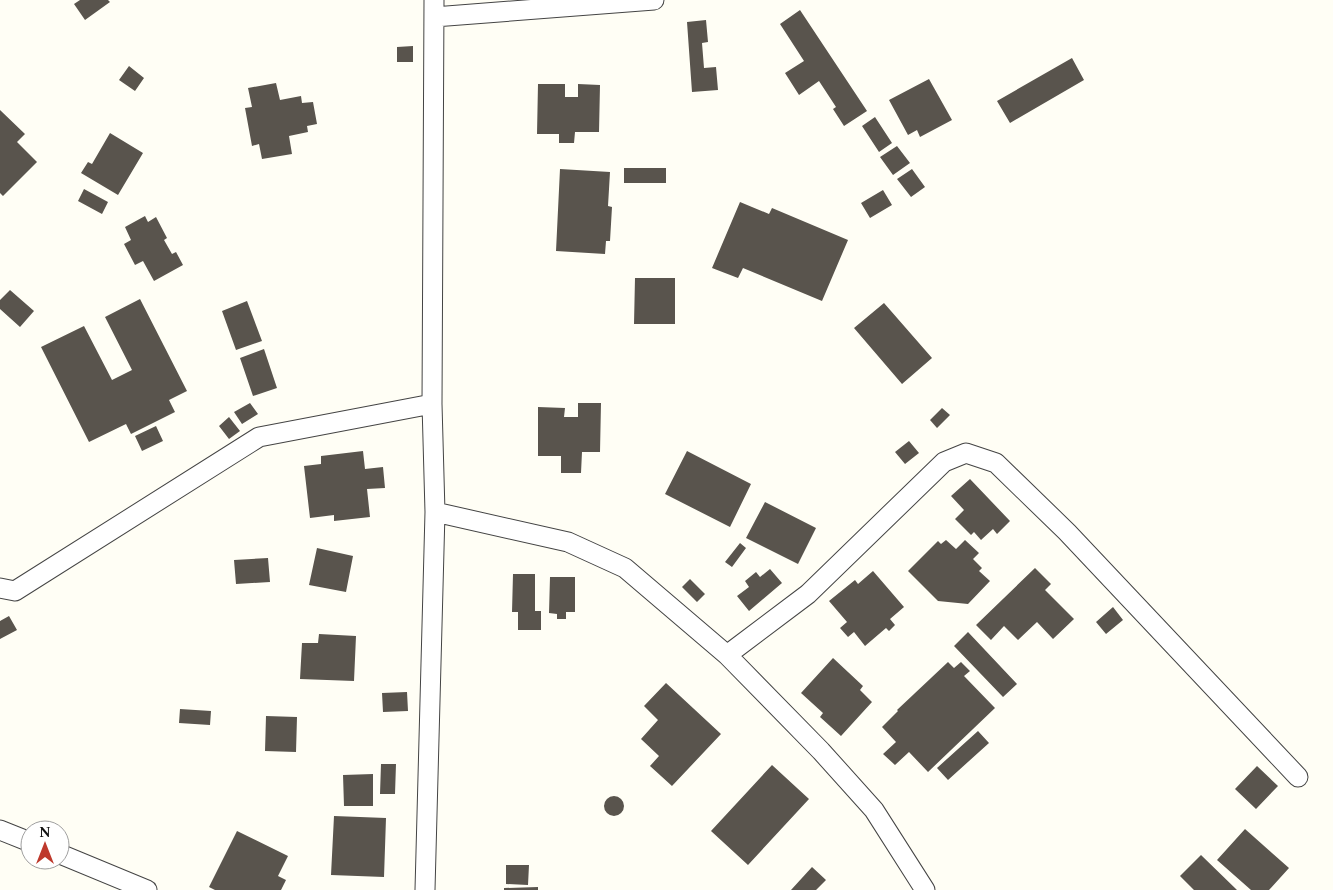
<svg xmlns="http://www.w3.org/2000/svg" width="1333" height="890" viewBox="0 0 1333 890" font-family="Spectral,serif">
  <style>
    .building { fill: #59544d }
    .lines { fill: none; stroke-linecap: round; stroke-linejoin: round }
    .street-casing { stroke: #444; stroke-width: 21 }
    .street { stroke: #fff; stroke-width: 19 }
  </style>
  <rect width="100%" height="100%" fill="#fffef5"/>
  <path class="building" d="M80,0H108L110,2L85,20L74,4Z
    M800,10L867,111L844,126L833,109L836,107L819,81L799,95L785,73L804,61L780,24Z
    M706,20L708,42L702,43L704,68L716,67L718,90L692,92L687,22Z
    M413,46V62H397V47Z
    M1072,58L1084,80L1010,123L997,101Z
    M129,66L144,78L135,91L119,80Z
    M929,79L952,120L920,137L917,130L908,135L889,100Z
    M276,83L280,100L301,96L302,103L313,102L317,124L307,126L308,132L289,136L292,154L262,159L259,144L252,146L245,108L252,107L248,88Z
    M538,84H565V97H578V84L600,85L599,132H575L574,143H559V134H537Z
    M0,110L25,134L17,142L37,162L3,196L0,193Z
    M875,117L892,143L879,152L862,126Z
    M110,133L143,153L118,195L81,173L88,162L92,164Z
    M897,146L910,163L893,175L880,157Z
    M624,168H666V183H624Z
    M560,169L610,172L608,206L612,207L610,241H606L605,254L556,251Z
    M912,169L925,187L911,197L897,179Z
    M84,189L108,202L102,214L78,201Z
    M883,190L892,205L870,218L861,203Z
    M740,202L769,214L772,208L848,240L822,301L743,268L738,278L712,268Z
    M145,216L148,222L156,217L167,238L164,240L172,254L176,252L183,265L154,281L143,261L135,265L124,244L131,240L125,227Z
    M635,278H675V324H634Z
    M10,290L34,311L20,327L0,309V300Z
    M140,299L187,391L169,400L175,412L131,434L126,424L89,442L41,347L84,326L112,380L132,370L105,317Z
    M247,301L262,341L236,350L222,311Z
    M884,303L932,358L902,384L854,328Z
    M264,349L277,388L253,396L240,358Z
    M250,403L258,414L242,424L234,412Z
    M578,403H601L600,452H582L581,473H561V456H538V407L565,408L564,417H578Z
    M942,408L950,415L937,428L930,420Z
    M229,417L240,431L229,439L219,426Z
    M156,426L163,441L142,451L135,436Z
    M909,441L919,453L905,464L895,452Z
    M363,451L365,469L383,467L385,488L367,489L370,517L334,521V515L310,518L304,466L321,464V456Z
    M687,451L751,484L730,527L665,494Z
    M970,479L1010,521L997,534L993,529L981,540L974,532L971,535L955,519L964,510L951,496Z
    M765,502L816,528L798,564L746,538Z
    M946,540L956,549L965,540L979,553L973,559L982,568L979,571L990,581L968,604L938,601L908,571L938,541L941,544Z
    M740,543L746,548L732,567L725,562Z
    M317,548L353,556L346,592L309,585Z
    M268,558L270,582L236,584L234,560Z
    M1035,568L1051,584L1045,590L1074,619L1053,639L1037,622L1018,640L1004,626L991,640L976,625Z
    M770,569L782,583L749,611L737,596L749,587L745,581L756,572L760,577Z
    M873,571L904,607L890,619L895,625L889,631L886,628L865,646L854,632L848,637L840,628L847,622L829,601L855,580L858,584Z
    M513,574H535V611H541V630H518V612H512Z
    M550,577H575V612H566V619H557V614L549,613Z
    M690,579L705,594L697,602L682,587Z
    M1113,607L1123,620L1106,634L1096,622Z
    M9,616L17,630L0,639V621Z
    M968,632L1017,684L1003,697L954,646Z
    M319,634L356,636L354,681L300,679L302,643H318Z
    M833,658L863,686L860,690L872,702L841,736L820,717L823,713L801,693Z
    M948,662L954,668L961,662L970,671L964,676L995,708L928,772L909,752L895,765L883,754L896,742L882,727L898,711L897,710Z
    M666,683L721,734L672,786L650,766L659,756L641,739L658,720L644,706Z
    M407,692L408,711L383,712L382,693Z
    M180,709L211,711L210,725L179,723Z
    M266,716L297,717L296,752L265,751Z
    M978,731L989,743L948,780L937,768Z
    M381,764H396L395,794H380Z
    M772,765L809,799L748,865L711,831Z
    M1257,766L1278,786L1256,809L1235,789Z
    M373,774V806H344L343,775Z
    M604 806a10 10 0 1 1 20 0a10 10 0 1 1-20 0Z
    M334,816L386,818L384,877L331,875Z
    M1245,829L1289,868L1269,890H1251L1217,860Z
    M237,831L288,856L278,876L286,880L281,890H215L209,887Z
    M1201,855L1237,890H1194L1180,876Z
    M506,865H529L528,885L506,884Z
    M812,867L826,880L816,890H791Z
    M538,887V890H504V888Z"/>
  <g class="lines">
    <g class="street-casing">
      <path id="street" d="M434,17L654,0
        M435,512L568,542L625,568L727,655L821,751L874,810L925,890
        M0,588L15,591L259,437L432,404
        M727,655L808,594L944,462L966,453L996,463L1067,532L1298,777
        M0,830L30,842
        M60,854L147,890
        M425,890L435,512L432,404L434,0"/>
    </g>
    <use href="#street" class="street"/>
  </g>
  <g transform="translate(45 845)"><circle r="24" fill="#ffffff" stroke="#a0a0a0"/>
  <path d="M0-4L9 19L0 12L-9 19Z" fill="#be392c"/>
  <text y="-8" font-size="14" font-weight="bold" text-anchor="middle" fill="#111111">N</text>
  </g>
</svg>
